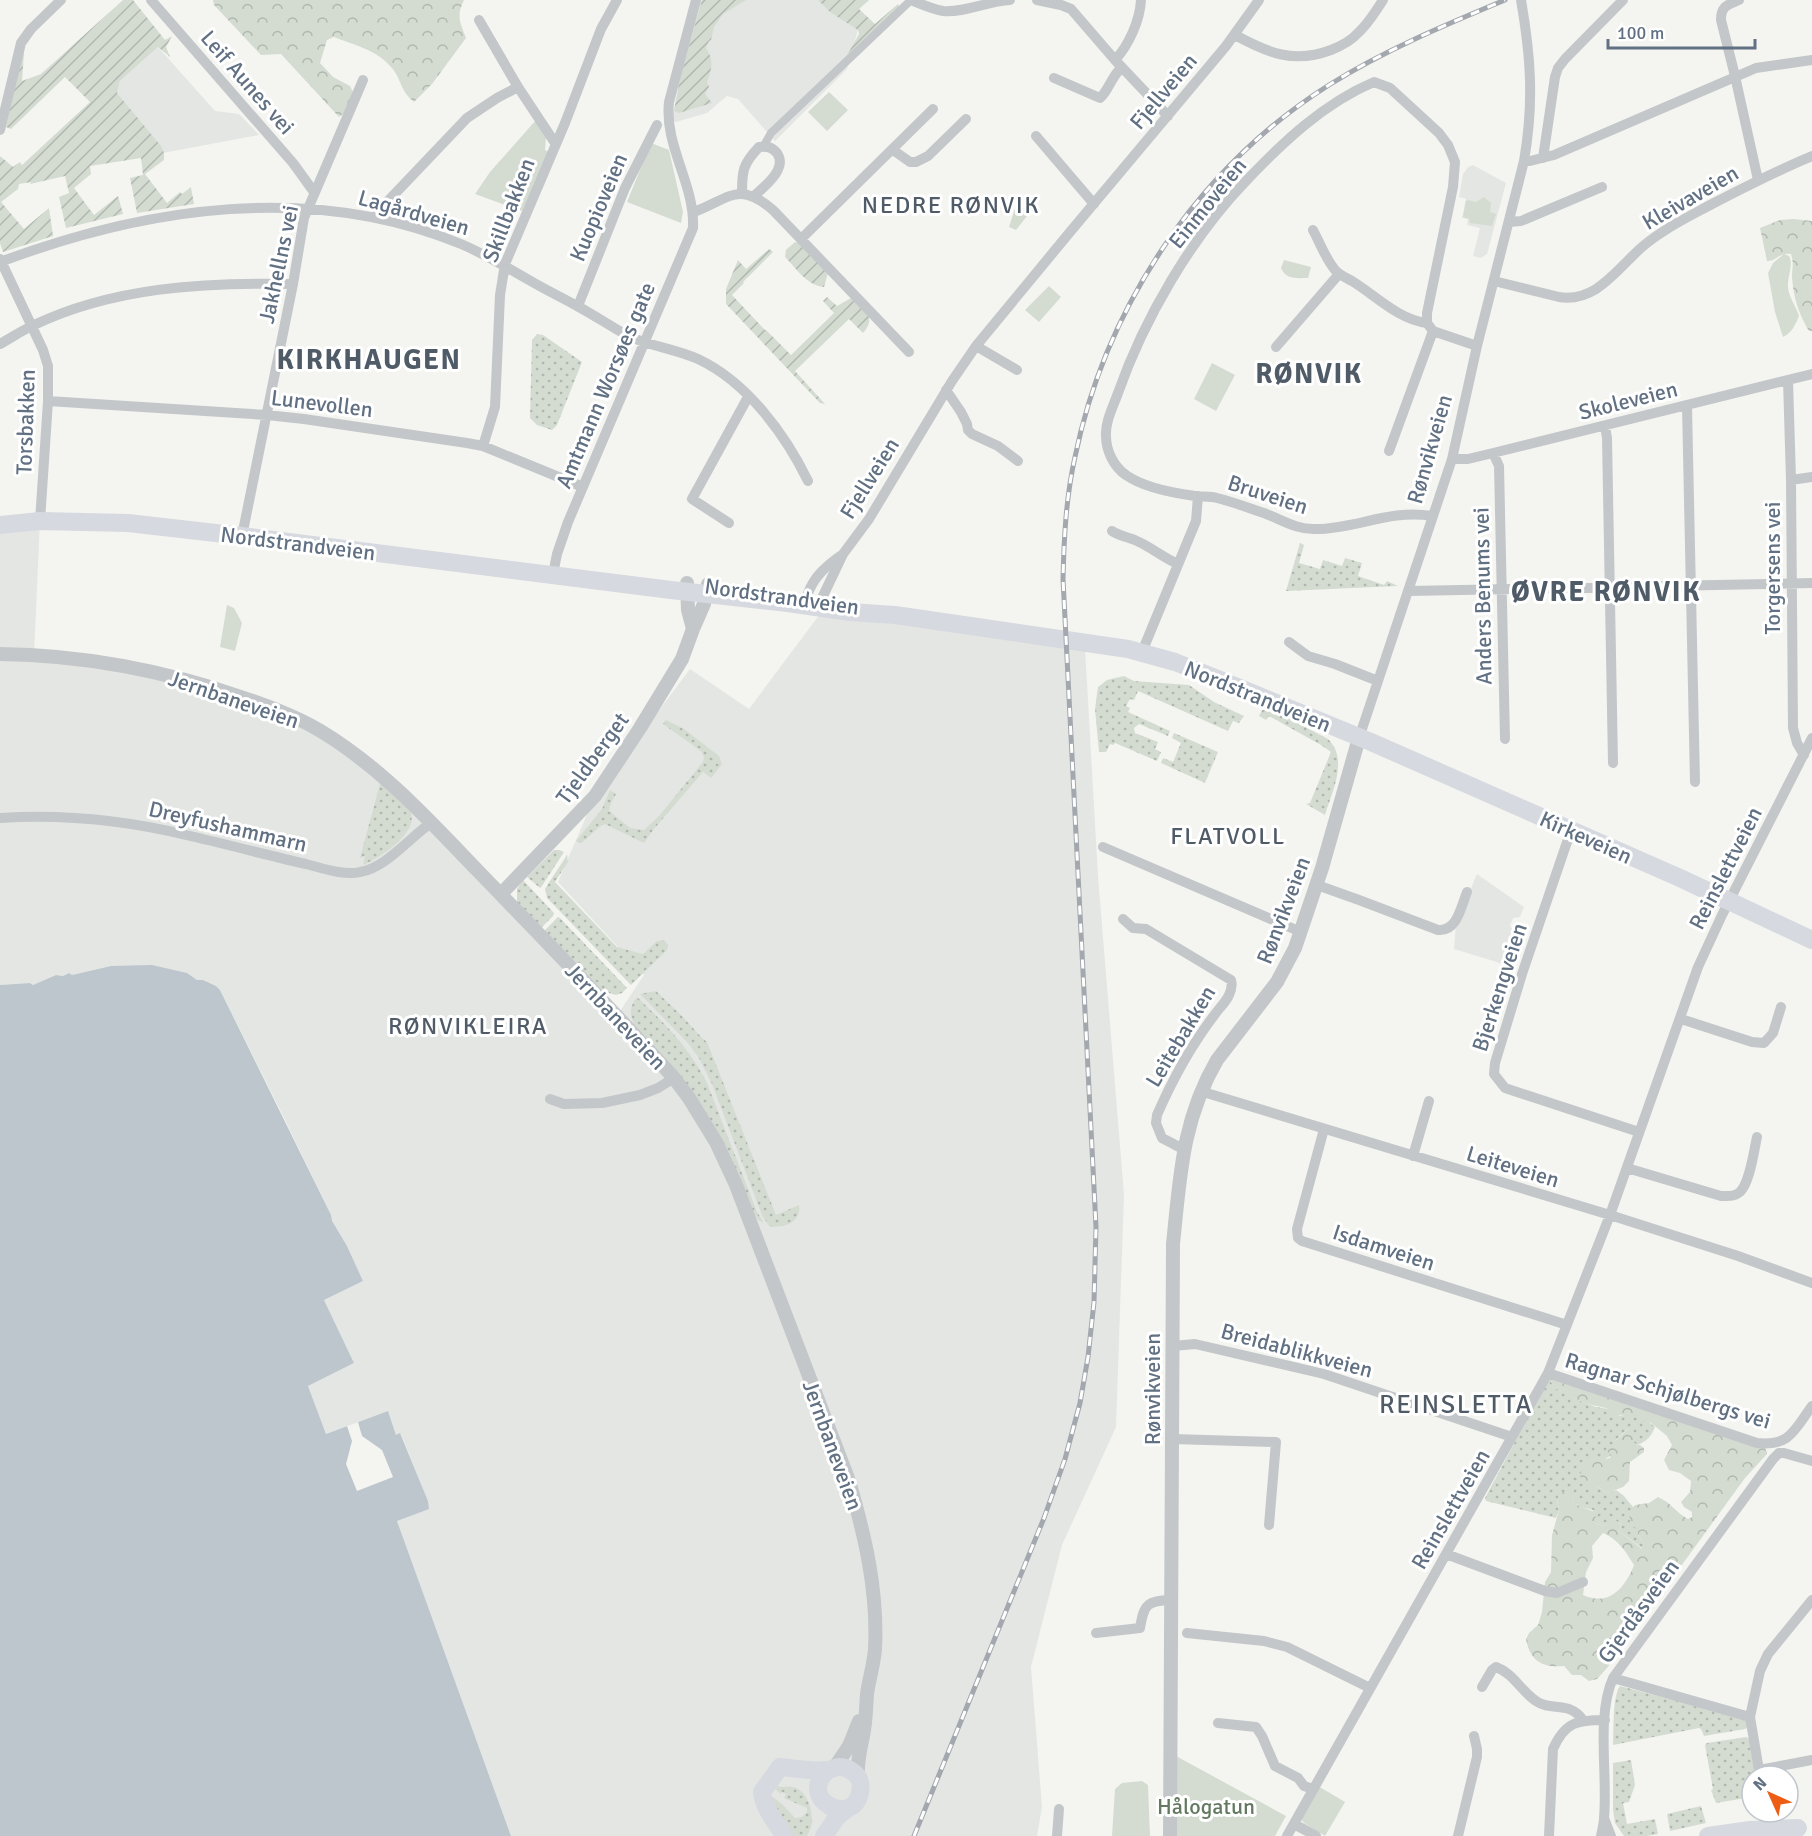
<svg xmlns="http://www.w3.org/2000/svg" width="1812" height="1836" viewBox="0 0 1812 1836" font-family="Signika,sans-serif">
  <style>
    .built { fill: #e4e6e3 }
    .grass { fill: url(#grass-dots) }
    .forest { fill: url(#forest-crowns); fill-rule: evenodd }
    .park { fill: #d4dcd1 }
    .garden { fill: url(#garden-furrows) }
    .water { fill: #bcc6cc }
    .pier { fill: #f4f5f0 }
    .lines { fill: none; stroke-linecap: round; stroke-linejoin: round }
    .pedestrian { stroke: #c3c7ca; stroke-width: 8 }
    .minor { stroke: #c3c7ca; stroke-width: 10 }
    .tertiary { stroke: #c3c7ca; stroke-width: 14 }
    .primary { stroke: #d6d9df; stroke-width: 18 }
    .trunk { stroke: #d6d9df; stroke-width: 18 }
    .rail-casing { stroke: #a3a8af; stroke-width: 5 }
    .rail { stroke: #fff; stroke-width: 3; stroke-dasharray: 9; stroke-linecap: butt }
    .labels { text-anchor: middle; stroke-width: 6; stroke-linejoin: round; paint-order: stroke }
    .street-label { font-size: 22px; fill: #617183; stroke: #fff }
    .park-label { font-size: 22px; fill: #637a60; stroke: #fff }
    .neighbourhood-label { font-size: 24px; letter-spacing: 1.5px; fill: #505b68; stroke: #fff }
    .quarter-label { font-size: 26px; letter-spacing: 1.5px; fill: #505b68; stroke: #fff }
    .district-label { font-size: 28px; font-weight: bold; letter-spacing: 1.5px; fill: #505b68; stroke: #fff }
  </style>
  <defs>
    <pattern id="grass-dots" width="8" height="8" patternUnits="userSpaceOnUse" patternTransform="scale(1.5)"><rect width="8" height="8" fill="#d4dcd1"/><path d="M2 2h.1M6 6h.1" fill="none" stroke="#afb7af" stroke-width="1.8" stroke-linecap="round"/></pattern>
    <pattern id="forest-crowns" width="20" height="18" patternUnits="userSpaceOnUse" patternTransform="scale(1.5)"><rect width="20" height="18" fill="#d4dcd1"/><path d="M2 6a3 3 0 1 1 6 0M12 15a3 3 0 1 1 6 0" fill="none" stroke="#afb7af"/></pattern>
    <pattern id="garden-furrows" width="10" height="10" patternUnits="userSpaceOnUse" patternTransform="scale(1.5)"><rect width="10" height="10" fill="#d4dcd1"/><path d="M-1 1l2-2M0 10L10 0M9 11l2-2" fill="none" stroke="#afb7af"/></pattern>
  </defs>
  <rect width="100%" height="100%" fill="#f4f5f0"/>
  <path class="built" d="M700,0H834L860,22L847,69L775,141L738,99L727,96L707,113L676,122L671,120Z
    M158,47L215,111L239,114L259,135L163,153L117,93L120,81Z
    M1473,165L1506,183L1487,254L1481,258L1473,256L1480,228L1467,225L1468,219L1462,218L1466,199L1459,197L1463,174L1468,167Z
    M40,521L34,655L94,662L283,711L377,770L614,1020L644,975L558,882L595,796L690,669L749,709L820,614L1085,648L1098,876L1124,1195L1116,1427L1062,1545L1031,1667L1042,1807L1037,1836H511L397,1521L429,1508L428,1501L401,1434L396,1435L388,1411L326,1434L308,1386L354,1363L324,1300L363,1281L347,1246L331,1221V1215L285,1120L220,990L216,986L203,980H197L187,973L111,966L72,975L69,973L63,976L56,975L33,985L30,983L0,985V524Z
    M1477,874L1524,907L1520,917L1513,918L1510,926L1518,937L1510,966L1454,949L1456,924Z"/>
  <path class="grass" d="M537,334L543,335L582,362L557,425L552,430L537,425L530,418L532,340Z
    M1300,543L1304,545L1299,563L1320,569L1323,560L1342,566L1345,558L1362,563L1358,576L1384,585L1387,581L1398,586L1286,591Z
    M1124,676L1134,681L1189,685L1214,702L1244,716L1239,723L1233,721L1228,731L1138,691L1134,700L1130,699L1126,706L1130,708L1128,712L1170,731L1168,736L1139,724L1134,728L1135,733L1158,742L1155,749L1161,752L1157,761L1115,743L1113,745L1110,744L1106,752H1099L1095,709L1098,687L1107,680Z
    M1262,710H1273L1328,739C1349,760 1332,791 1325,815L1306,804L1310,803L1331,752L1321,745L1269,716L1266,720L1259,716Z
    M666,720L684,729L719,756L722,764L711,778L703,772L653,830L644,843L605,824C596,827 590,838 581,843L576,841L602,809L610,790L616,794L611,803L609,811L630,828L644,830L659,816L703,762L704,757L701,751L663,724Z
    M1174,733L1218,752L1205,783L1161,763L1163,758L1173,762L1181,743L1172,738Z
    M381,780L410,810C421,832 380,858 363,865L365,856L360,858Z
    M554,850H559L564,852L542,886L540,888L527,877Z
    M567,855L568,862L555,882L617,947L643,954L657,941L664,940L668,945L667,950L631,985L547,898L545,889L548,884Z
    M523,880L554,913L553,916L541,928L517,902V889Z
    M558,917L560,918L627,988L622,993L616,995L602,991L544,931Z
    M656,991L682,1016L701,1037L707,1042L776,1215L799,1205C802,1222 783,1229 769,1226L762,1215L712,1084L699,1058L687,1042L640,994Z
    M637,997C664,1023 690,1048 707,1083L757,1212L764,1223L758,1220L754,1214C735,1170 717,1126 689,1087C672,1064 652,1045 634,1024C629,1013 630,1006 637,997Z
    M1548,1380L1552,1383L1554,1388L1567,1393L1578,1400L1596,1407L1609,1409L1620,1416L1628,1414H1640L1655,1427C1652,1436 1645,1443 1637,1445L1633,1442V1437L1628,1428C1619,1439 1611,1440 1612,1455L1605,1459L1597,1486L1607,1493L1616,1490L1623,1495L1634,1508L1632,1510L1639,1531L1638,1535L1644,1544L1643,1549L1619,1531L1621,1525L1614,1519L1604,1526L1595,1523L1593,1510L1580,1507L1571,1498L1557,1499L1559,1510L1556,1518L1486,1501L1485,1498Z
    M1620,1686L1742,1718L1747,1721L1748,1727L1745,1729L1704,1736L1701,1729L1699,1728L1613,1745C1614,1729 1612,1698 1620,1686Z
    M1746,1737L1751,1740L1757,1776H1752V1797L1716,1803L1711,1790L1713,1789L1705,1745L1707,1743Z
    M1631,1760L1635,1785L1629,1802L1623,1803L1627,1824L1655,1819L1658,1834L1647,1836H1624L1615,1823L1613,1810V1763Z
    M778,1786C783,1788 786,1786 792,1787C808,1790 812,1809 812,1822C812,1826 809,1832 807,1836H791L771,1798L773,1797L783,1805L795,1818L802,1817L807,1812V1808L784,1798L786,1794L782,1792L781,1794L775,1789Z
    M1701,1806L1706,1823L1670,1831L1667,1814Z"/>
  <path class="forest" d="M213,0H464C456,16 460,22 466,38L432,84L414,102C399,90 402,79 391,67C377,50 354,45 334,37L327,40L320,63L333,77L350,86L354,94L346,112L339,117L281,54L261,55L214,5Z
    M1793,219L1812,221V331H1809C1799,315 1793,296 1792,277C1792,268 1794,263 1791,254C1779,252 1777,261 1767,261L1760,228L1780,220Z
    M1550,1377L1765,1447L1767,1454L1745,1478L1607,1668L1597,1679L1589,1681L1581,1675H1572L1564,1666C1542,1668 1530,1661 1526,1639L1529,1633L1538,1625L1542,1612L1545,1582L1551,1572L1552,1535L1559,1510L1557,1499L1560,1494L1566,1491L1572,1494C1573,1509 1587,1507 1596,1513L1595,1523L1604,1526L1607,1524V1517L1614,1519L1621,1525L1619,1531L1642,1549L1644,1544L1638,1535V1531L1630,1522L1629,1512L1635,1505L1649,1503L1658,1497C1672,1503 1675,1512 1688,1519L1692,1517V1512L1684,1507L1681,1502L1690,1492L1691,1481L1680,1473L1669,1470L1664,1460L1672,1445L1667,1436L1650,1422H1645L1640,1420L1639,1414C1628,1414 1616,1419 1609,1409C1599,1406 1589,1405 1580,1401C1571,1397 1564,1391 1553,1388L1552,1383L1548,1380ZM1603,1533C1619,1540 1625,1551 1634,1565C1625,1588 1609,1607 1583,1595L1586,1572L1593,1558L1592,1546Z
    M1628,1428L1634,1433L1633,1442L1637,1445H1640L1644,1448V1452L1630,1462L1629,1481L1623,1487L1607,1493L1597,1486L1591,1488L1581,1482L1580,1474L1592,1456L1605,1459L1610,1458L1611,1455L1606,1450L1608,1447H1611C1616,1438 1623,1436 1628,1428Z"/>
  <path class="park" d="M829,92L848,110L827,131L808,112Z
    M536,120L546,136L545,150L551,153L522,211L475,194L490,172Z
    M651,143L669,150L683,212L681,223L627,202Z
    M1484,197L1491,203L1490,212L1496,214L1492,226L1470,223L1469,219L1463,217L1466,201L1468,200L1476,202Z
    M1018,199L1035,206L1016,230L1009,227Z
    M1784,254L1789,256C1794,265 1787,277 1788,287C1789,298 1796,306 1799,316C1796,324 1791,334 1783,337L1775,312L1768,273L1773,263Z
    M1284,260L1311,267L1308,278C1297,278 1286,280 1281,268Z
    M1049,286L1061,297L1039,322L1025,310Z
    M1212,363L1235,375L1216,411L1194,399Z
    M227,605L234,608L242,623L235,651L220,647Z
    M1176,1756L1286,1816L1275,1836H1175Z
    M1142,1781L1148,1785L1150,1836H1112L1115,1789L1122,1783Z
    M1318,1786L1345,1802L1325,1836L1304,1823L1301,1819Z"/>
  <path class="garden" d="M123,0H133L165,40L172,36L166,47L170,57L158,47L120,81L117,93L161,146L164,153V160L145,174L167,203L180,192L182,194L191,187L194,204L137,213L130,178L143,175L141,158L90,166L91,174L74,188L94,215L118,196L123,214L66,228L59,197L69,193L65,176L30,184L31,182L19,184L18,189L1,202L24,229L49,208L53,236L3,252L0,243V156L13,167L20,162L22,165L90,102L65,77L11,129L6,127L22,54L24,53L22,81L41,74Z
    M702,0H746L723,14L714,27L711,40L709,41L706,48C714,60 712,69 707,82L709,87L705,94L712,103L679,113L674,111L680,78Z
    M818,0H869L859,9L875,24L898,4L900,8L845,59L859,34L858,30L830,12Z
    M795,242L799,243L828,273L824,287C806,285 797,269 785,257L786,250Z
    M769,249L773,252L743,282L744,283L732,295L765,330H766L791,355L834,313L823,301L827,297L837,306L851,298C863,310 878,316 863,333L849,319L795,371L825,404L820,403L726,304V289L738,260L746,269Z"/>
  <path class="water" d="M152,965L187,973L197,980H203L216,986L220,990L331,1215L332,1221L347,1246L363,1281L324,1300L354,1363L308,1386L326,1434L388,1411L396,1435L400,1433L428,1501L429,1509L397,1521L511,1836H0V985L30,983L33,985L56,975L63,976L69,973L72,975L111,966Z"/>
  <path class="pier" d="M358,1422L362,1436L382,1450L393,1477L357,1491L346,1464L352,1441L347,1426Z"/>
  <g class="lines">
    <path class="pedestrian" d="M763,147L771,133L911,0"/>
    <path class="minor" d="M151,0L293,163L314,192
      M911,0C921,4 932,9 943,11C964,13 988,1 1010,0
      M1037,0L1061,5L1071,9L1115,60L1168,116
      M1739,0C1727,5 1721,6 1721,20L1735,76L1758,180
      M479,20L518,87L555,143
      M1235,35C1268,53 1294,64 1331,50C1341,46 1351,41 1358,33C1368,24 1376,11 1383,0
      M1115,60C1129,45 1140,20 1141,0
      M1054,78L1100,98C1109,90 1111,77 1122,67
      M0,130L21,43L31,29L61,0
      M1036,136L1094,204
      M893,150L910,162H916L928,156L966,119
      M1543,158L1555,77L1558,68L1565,59L1623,0
      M1524,161H1530L1554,155L1756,68L1812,60
      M742,193C742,170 743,164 759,147C767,146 772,147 777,153C788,169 764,187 754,196
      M694,212C729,199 738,180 773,210L909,352
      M375,217L388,201L467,118L497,98L518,87
      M1509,222L1521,221L1602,187
      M1313,230C1320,243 1326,260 1336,271C1341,276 1347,278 1352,281C1375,295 1399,320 1427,323
      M801,239L933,109
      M0,259L43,350L48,366V401L40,521
      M0,262C147,207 312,182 461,244C485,254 506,267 529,280C544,289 561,297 577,306C594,315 610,326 628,336C650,346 675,349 698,359C747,382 785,434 808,481
      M1494,281L1559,297C1596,303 1617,269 1642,247C1663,229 1688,217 1712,204C1745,187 1778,170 1812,156
      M578,306L625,188L657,125
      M0,344C11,338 21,331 32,326C112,287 206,282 293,284
      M976,346L1017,370
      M1276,347L1339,274
      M1788,380L1791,480L1793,728L1797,743L1804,755
      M946,390L961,412L967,424L968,430L972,434L998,446L1018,461
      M48,401L267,415L304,419L467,443L483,446L583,487
      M1687,406L1695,782
      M1605,426L1607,438L1613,763
      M483,446L495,407L500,295L505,264L565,123L601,29L617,0
      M1389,451L1433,331
      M1493,453L1499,466L1505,739
      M1452,459H1468L1493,453L1812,374
      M1791,480L1812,477
      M1432,516C1389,509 1356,529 1316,529C1297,530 1282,520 1264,513C1249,508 1233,502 1217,498C1210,496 1202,497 1195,496C1173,493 1144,488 1126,475C1114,467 1106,451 1106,436C1105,422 1113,407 1118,393C1144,319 1191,238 1246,181C1282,143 1324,103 1374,82L1390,88L1439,133L1448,145L1455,162L1453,187L1427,313V323L1433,331L1477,346
      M729,523L692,499L748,397
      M1112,531C1121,537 1130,537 1139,542C1152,548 1164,558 1178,564
      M242,536L293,284L304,218L363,80
      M843,554C827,565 813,577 807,596L813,606L822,598L843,554L869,519L952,381L976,346L1070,232L1226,46L1259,0
      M553,574L557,554L568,522L693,228C695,184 664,146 669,102L696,0
      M1409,591L1812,583
      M1289,642L1308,656L1335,664L1378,681
      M1142,652L1196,521L1198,496
      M1359,738L1452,459L1477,346L1524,161C1534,103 1531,58 1521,0
      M0,818C63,814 124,820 186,835C226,844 266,855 306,864C322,868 344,876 360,872C386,868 410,837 431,823
      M1573,831L1567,842L1522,974L1495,1063L1494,1074L1505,1088L1639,1132
      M1103,847L1301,932
      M1317,885L1359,900L1438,930C1457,932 1461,907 1467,892
      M1123,919L1133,928L1146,929L1231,980C1234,991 1226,1001 1219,1009C1192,1043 1174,1076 1157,1115L1156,1123L1162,1138L1183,1149
      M1681,1019L1752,1042L1764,1043L1773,1033L1781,1007
      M1200,1091L1610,1215L1738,1256L1812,1283
      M550,1099L564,1104L602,1103L640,1095L658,1088L674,1078
      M1324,1129L1297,1229L1298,1238L1302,1241L1567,1325
      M1413,1156L1429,1101
      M1627,1168L1721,1196C1728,1196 1734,1197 1740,1192C1750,1183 1754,1150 1757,1137
      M1173,1346L1195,1344L1324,1374L1512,1437
      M1548,1373L1757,1443C1790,1447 1795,1429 1812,1406
      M1173,1439L1276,1442L1269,1525
      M1446,1554L1545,1591L1557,1593L1583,1582
      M1812,1600L1768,1654L1760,1671L1750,1717L1759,1770L1812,1760
      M1096,1633L1140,1628C1144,1604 1147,1601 1171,1600
      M1187,1633L1264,1641L1287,1647L1370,1688
      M1613,1678L1750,1717
      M1482,1687L1492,1670L1496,1667C1513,1673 1521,1691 1536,1701C1551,1712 1569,1700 1583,1720
      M1218,1723L1256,1727L1262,1736L1275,1766L1298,1778L1304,1786L1313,1789
      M1604,1818L1611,1836
      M1294,1824L1316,1836
      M1057,1836L1059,1809
      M1287,1836L1548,1373L1610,1215L1698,967L1722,915L1812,738
      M1458,1836L1477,1757V1749L1474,1736
      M1549,1836L1553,1749C1565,1722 1577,1720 1605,1720
      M1601,1836C1602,1830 1604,1824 1604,1818C1608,1776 1596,1716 1613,1678L1773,1459L1779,1453H1784L1812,1461"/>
    <path class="tertiary" d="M687,583L688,610L693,629
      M0,654C83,655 166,671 244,698C270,707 295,716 319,730C381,767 428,819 478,871C544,939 610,1007 674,1078L689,1098L716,1142L736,1185L849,1481C865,1536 878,1591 875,1649C874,1664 869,1679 867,1694C866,1708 866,1722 863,1736C860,1750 857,1762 858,1777
      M501,894L595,796L640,728L682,659L693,629L704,604L708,584
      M835,1767L849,1746L859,1721
      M1170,1836L1173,1244C1180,1177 1182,1120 1217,1060L1277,982L1295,948L1322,868L1359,738"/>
    <path class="primary" d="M0,525L40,521L128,523L242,536L671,590L788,603L850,612L895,615L1128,649L1175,662L1218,679L1371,742L1680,878L1812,940"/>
    <path class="trunk" d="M780,1767C795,1768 812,1772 827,1770C831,1770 835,1767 840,1767C845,1767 849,1769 853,1772C859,1776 862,1784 860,1792C854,1828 795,1800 828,1770
      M780,1767L762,1792C764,1810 776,1821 784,1836
      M824,1836L837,1817L848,1808
      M1708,1836L1750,1830L1798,1828"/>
    <g class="rail-casing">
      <path id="rail" d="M914,1836L1044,1518L1065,1459L1080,1403L1088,1357L1094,1302L1096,1227L1063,579C1064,537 1066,497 1075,457C1106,306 1199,167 1329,85C1385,50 1445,25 1505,0"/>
    </g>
    <use href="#rail" class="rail"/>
  </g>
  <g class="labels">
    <g class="street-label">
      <text transform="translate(248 82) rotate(49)" y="8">Leif Aunes vei</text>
      <text transform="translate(1163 91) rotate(-50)" y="8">Fjellveien</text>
      <text transform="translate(1690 197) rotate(-30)" y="8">Kleivaveien</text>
      <text transform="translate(1207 203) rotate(-51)" y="8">Einmoveien</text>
      <text transform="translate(598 207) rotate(-67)" y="8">Kuopioveien</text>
      <text transform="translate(508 210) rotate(-69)" y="8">Skillbakken</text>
      <text transform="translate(414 212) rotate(16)" y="8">Lagårdveien</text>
      <text transform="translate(278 264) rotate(-78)" y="8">Jakhellns vei</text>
      <text transform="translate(605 385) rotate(-67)" y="8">Amtmann Worsøes gate</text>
      <text transform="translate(1628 400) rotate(-14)" y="8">Skoleveien</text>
      <text transform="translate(322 403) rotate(7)" y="8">Lunevollen</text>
      <text transform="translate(25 422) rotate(-88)" y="8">Torsbakken</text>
      <text transform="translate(1429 449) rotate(-74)" y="8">Rønvikveien</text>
      <text transform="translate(869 478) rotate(-58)" y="8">Fjellveien</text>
      <text transform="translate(1268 494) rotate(18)" y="8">Bruveien</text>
      <text transform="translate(298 543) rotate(7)" y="8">Nordstrandveien</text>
      <text transform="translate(1772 568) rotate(-90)" y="8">Torgersens vei</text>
      <text transform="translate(782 596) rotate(8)" y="8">Nordstrandveien</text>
      <text transform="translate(1482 596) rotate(-91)" y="8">Anders Benums vei</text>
      <text transform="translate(1258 696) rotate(22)" y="8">Nordstrandveien</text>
      <text transform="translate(234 699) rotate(19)" y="8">Jernbaneveien</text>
      <text transform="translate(592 758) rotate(-54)" y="8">Tjeldberget</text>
      <text transform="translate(228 826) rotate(13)" y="8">Dreyfushammarn</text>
      <text transform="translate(1586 837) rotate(24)" y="8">Kirkeveien</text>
      <text transform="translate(1725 868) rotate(-63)" y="8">Reinslettveien</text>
      <text transform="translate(1283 910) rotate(-69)" y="8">Rønvikveien</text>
      <text transform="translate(1499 987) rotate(-72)" y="8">Bjerkengveien</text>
      <text transform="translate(616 1016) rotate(47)" y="8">Jernbaneveien</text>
      <text transform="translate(1180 1036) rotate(-59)" y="8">Leitebakken</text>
      <text transform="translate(1513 1166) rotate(17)" y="8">Leiteveien</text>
      <text transform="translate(1384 1247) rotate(18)" y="8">Isdamveien</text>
      <text transform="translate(1297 1350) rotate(15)" y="8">Breidablikkveien</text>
      <text transform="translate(1152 1389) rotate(-90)" y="8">Rønvikveien</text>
      <text transform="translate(1668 1390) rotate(17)" y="8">Ragnar Schjølbergs vei</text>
      <text transform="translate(833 1445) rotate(70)" y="8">Jernbaneveien</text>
      <text transform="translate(1450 1509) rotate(-60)" y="8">Reinslettveien</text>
      <text transform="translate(1638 1611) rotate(-54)" y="8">Gjerdåsveien</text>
    </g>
    <g class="park-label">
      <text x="1206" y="1814">Hålogatun</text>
    </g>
    <g class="neighbourhood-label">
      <text x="951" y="213">NEDRE RØNVIK</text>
      <text x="1228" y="844">FLATVOLL</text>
      <text x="468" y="1034">RØNVIKLEIRA</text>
    </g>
    <g class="quarter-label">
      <text x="1456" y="1413">REINSLETTA</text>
    </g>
    <g class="district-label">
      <text x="369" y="369">KIRKHAUGEN</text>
      <text x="1309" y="383">RØNVIK</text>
      <text x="1606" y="601">ØVRE RØNVIK</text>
    </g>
  </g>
  <g transform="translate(1770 1794) rotate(315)"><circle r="28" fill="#ffffff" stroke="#c0c6cd" stroke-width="1.5"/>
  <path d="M0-4.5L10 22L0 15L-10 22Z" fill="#ee5d16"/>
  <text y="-9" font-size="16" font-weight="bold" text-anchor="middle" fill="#617183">N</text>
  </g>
  <path d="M1608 39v9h147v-9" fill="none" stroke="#617183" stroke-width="3"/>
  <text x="1617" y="39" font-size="18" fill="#617183" stroke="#ffffff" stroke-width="4.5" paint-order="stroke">100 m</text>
</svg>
